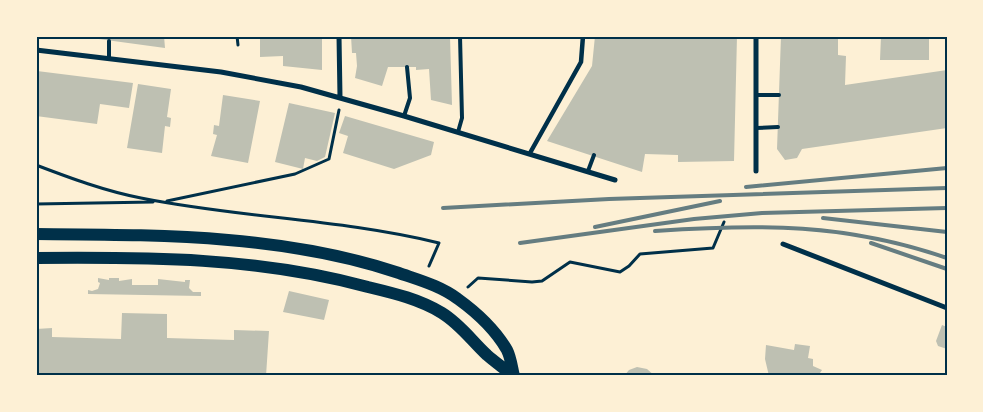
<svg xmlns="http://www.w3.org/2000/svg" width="983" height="412" viewBox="0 0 983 412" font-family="Cabin,sans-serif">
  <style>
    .building { fill: #bec0b2 }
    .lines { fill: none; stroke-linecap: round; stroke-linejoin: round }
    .path { stroke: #003049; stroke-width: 3 }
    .service { stroke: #003049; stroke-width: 4 }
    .pedestrian { stroke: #003049; stroke-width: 4.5 }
    .minor { stroke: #003049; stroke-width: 5 }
    .primary { stroke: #003049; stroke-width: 12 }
    .rail { stroke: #657d81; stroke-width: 4 }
    .neatline { fill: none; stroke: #003049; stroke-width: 2 }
  </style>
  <rect width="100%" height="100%" fill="#fdf0d5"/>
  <path class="building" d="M84,36H164L165,48L84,37Z
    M260,36H322V70L283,66V56L260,57Z
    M351,36H450L452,105L431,100L429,69L416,70V67H388L382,86L355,78L357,66L356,53H352Z
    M595,36H737L734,161L678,162V155L645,154L642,172L547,141L592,66Z
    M781,36H838V55L846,56L845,85L947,70V128L802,149L797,158L785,160L777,149Z
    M881,36H929V60H880Z
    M37,71L133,83L129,108L100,104L97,124L36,116Z
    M138,84L171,89L167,117L171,118L170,127L165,126L162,153L127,148Z
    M223,95L260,101L248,163L211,156L217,135L213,134L214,125L219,126Z
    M289,103L335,113L325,157L317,161L305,158L303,169L275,162Z
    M345,116L434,142L431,155L394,169L343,153L348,136L339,133Z
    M98,278L109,280V278H119V281L132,279V285H158V279L185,282V280H190L189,288L193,292H201V296L88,294V290L92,291L98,289L100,283L98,282Z
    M289,291L329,300L324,320L283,312Z
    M122,313L167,314V338L234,340V330L269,331L266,376H36V329L52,328V337L121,339Z
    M942,325L947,327V349L938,346L936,341Z
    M795,344L810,346L808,358L813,359V366L822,370L818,376H769L765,359L766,345L794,350Z
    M637,367L647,369L655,376H624L629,370Z"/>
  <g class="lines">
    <path class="path" d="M237,36L238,45
      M36,165C70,178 105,191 141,198C240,218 341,219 439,243L429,266
      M167,201L295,174L329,159L339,110
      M36,204L153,202
      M468,287L478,278L532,282L542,281L570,262L620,272L629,266L640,254L713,248L724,222"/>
    <path class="service" d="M109,59V41
      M756,95H779
      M404,116L410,98L407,67
      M756,128L778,127
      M458,132L462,118L460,36
      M588,171L594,155"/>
    <path class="pedestrian" d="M530,153L581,62L583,36"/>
    <path class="minor" d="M339,36L340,97
      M36,50L221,72L301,87L404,116L615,180
      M756,171V36
      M783,244L947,308"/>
    <path class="primary" d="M36,234C157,235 283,234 399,273C419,280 441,286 458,299C476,312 496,331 507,350C511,358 512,368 514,376
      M36,258C148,257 258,257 368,287C393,293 419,299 442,313C460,324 472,341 487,355C495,362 505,369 513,376"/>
    <path class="rail" d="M746,187L947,168
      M443,208L609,199L947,188
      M823,218L947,232
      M595,227L720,201
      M655,231C761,224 845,223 947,258
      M520,243L694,219L762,213L947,208
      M871,243L947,269"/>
  </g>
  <rect width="983" height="412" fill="none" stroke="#fdf0d5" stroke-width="75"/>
  <rect x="38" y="38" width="908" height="336" class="neatline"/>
</svg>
